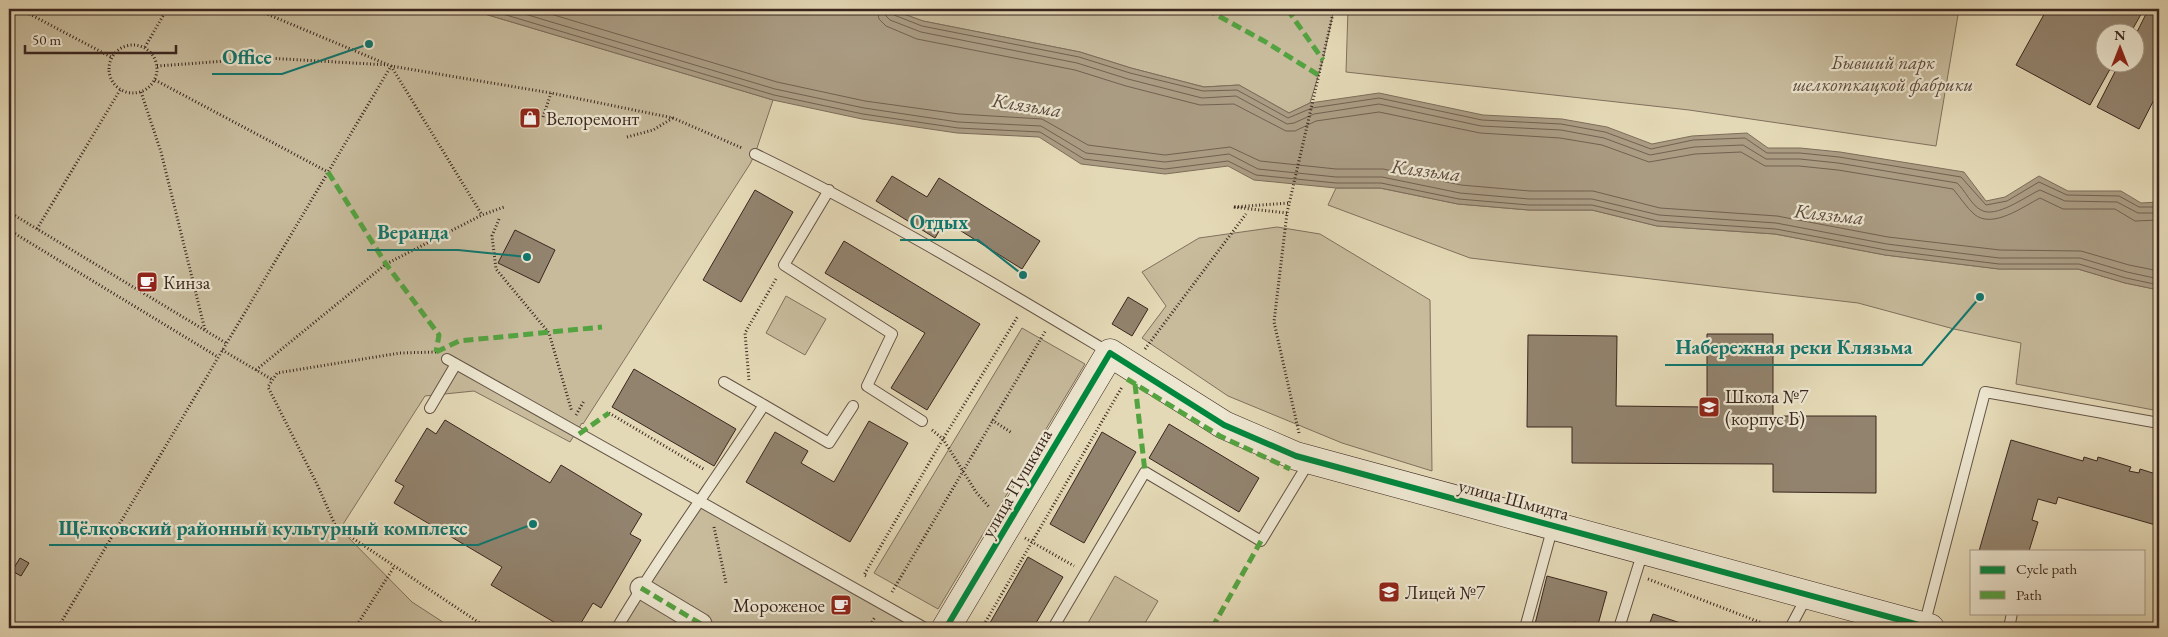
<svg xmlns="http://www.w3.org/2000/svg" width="2168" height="637" viewBox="0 0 2168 637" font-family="'EB Garamond',serif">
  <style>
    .green { fill: #c7bb9c; stroke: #80705e }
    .water { fill: #aa9c83; stroke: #7d6d5b }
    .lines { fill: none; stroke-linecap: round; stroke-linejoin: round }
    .shore { stroke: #726151; stroke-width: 1 }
    .building { fill: #92836e; stroke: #3a261f }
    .lane-casing { stroke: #645345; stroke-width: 12 }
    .street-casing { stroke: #645345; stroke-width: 23 }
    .secondary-casing { stroke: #3a261f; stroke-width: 29 }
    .path { stroke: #3a261f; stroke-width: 3; stroke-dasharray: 1 2.5; stroke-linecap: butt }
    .lane { stroke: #ede6d0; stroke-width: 10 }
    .street { stroke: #ede6d0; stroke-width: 21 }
    .secondary { stroke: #ede6d0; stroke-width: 28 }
    .quiet { stroke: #54a341; stroke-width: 5; stroke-dasharray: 10 5; stroke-linecap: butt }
    .cycleway-casing { stroke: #ede6d0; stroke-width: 9 }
    .cycleway { stroke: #00873e; stroke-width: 6 }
    .labels { text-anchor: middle; stroke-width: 4.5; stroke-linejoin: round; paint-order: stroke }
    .park-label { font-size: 19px; font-style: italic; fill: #5d4b3e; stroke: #ede6d0 }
    .poi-label { font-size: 19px; fill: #3a261f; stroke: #ede6d0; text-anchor: start }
    .street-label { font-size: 19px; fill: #3a261f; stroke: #ede6d0 }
    .water-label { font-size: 20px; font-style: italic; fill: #5c493d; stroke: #ede6d0 }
    .leader { fill: none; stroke: #0f766e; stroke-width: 2 }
    .callout-dot { fill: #0f766e; stroke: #ede6d0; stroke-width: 2 }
    .callout-label { font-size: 20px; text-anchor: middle; font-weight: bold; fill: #0f766e; stroke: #ede6d0; stroke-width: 4.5; stroke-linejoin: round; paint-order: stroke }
  </style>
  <rect width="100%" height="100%" fill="#e4d9b6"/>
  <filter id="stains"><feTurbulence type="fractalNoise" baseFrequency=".004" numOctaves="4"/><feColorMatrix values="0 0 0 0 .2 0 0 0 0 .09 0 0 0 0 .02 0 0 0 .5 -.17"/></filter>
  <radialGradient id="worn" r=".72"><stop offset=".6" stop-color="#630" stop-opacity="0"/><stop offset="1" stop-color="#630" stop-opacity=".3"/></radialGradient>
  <path class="green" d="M9,9H468L773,100L755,154L750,164L583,424L582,423L570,442L474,391L425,396L340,529L412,602L452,628H9Z
    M890,9H1334L1323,60L1310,103L1289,113L1239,85L1204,87L1131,68L1080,52L923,21Z
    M1348,9H1959L1936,146L1689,110L1346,72Z
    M1336,188H1380L1458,204L1529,210H1592L1657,226L1775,234L1885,255L1999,269H2078L2125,283L2159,290V411L2016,384L2021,343L1954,329L1858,303L1470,258L1328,205Z
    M1277,227L1320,234L1430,300L1432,471L1342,443L1228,396L1142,338L1166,306L1142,272L1199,238Z
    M786,296L826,319L805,355L766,333Z
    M1022,328L1085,364L938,609L874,573Z
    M700,503L925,628H617Z
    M1115,576L1158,601L1142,628H1085Z"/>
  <path class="water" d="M468,9H890L923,21L1080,52L1131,68L1204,87L1239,85L1289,113L1310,103L1379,93L1483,115L1562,119L1607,127L1652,144L1692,136L1747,133L1768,148H1800L1840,152L1964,172L1986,201L2005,197L2039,176L2068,191H2121L2141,203L2159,202V290L2125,283L2078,269H1999L1885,255L1775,234L1657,226L1592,210H1529L1458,204L1380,188H1336L1254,180L1228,166L1165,174L1081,164L1039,137L957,133L862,119L773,100Z"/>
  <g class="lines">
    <path class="shore" d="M486,9L774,95L863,114L958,128L1040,132L1084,159L1165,169L1228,161L1256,175L1336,183H1381L1459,199L1529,205H1592L1658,221L1776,229L1886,250L1999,264H2079L2126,278L2159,285
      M508,9L775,89L864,108L958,122L1041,126L1086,153L1165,162L1229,154L1258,169L1336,177H1382L1460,193L1529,199H1592L1659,215L1776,223L1887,244L1999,258H2080L2127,272L2159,279
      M534,9L777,82L865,101L959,114L1042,119L1088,145L1165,155L1230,147L1260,161L1336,169H1383L1461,185L1530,191H1593L1660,208L1777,216L1888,237L2000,250L2081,251L2129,265L2159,271
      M877,9L879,19L886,26L917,39L1075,70L1126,86L1200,105L1234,104L1286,131H1295L1316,121L1379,112L1480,133L1560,138L1602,145L1649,162L1695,154L1741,152L1765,166H1799L1838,170L1953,189C1960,197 1966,207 1974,214C1992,230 2024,206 2040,198L2063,209H2115L2135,221L2159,220
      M885,9L886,16L890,20L921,32L1077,63L1128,79L1202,98L1236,96L1287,124L1294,123L1314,114L1379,104L1481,126L1561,130L1604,138L1650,155L1694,147L1743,145L1766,159H1800L1838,163L1957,183C1965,190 1971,205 1981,210C1996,219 2026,196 2040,190L2065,201L2117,202L2138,213H2159
      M891,9L894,15L922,26L1079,57L1130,73L1203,91L1237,90L1288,118L1312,108L1379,98L1482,120L1561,124L1605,132L1651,149L1693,140L1745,138L1767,153H1800L1839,157L1961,177L1986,205L2007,201L2039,182L2067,195L2119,196L2139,207H2159"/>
  </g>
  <path class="building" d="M2047,9H2144L2131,32H2106V62H2114L2090,105L2016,65Z
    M2148,10L2159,16V90L2139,129L2097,107L2120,62H2136V34Z
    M892,176L927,197L939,178L1040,241L1022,269L945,221L935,238L876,201Z
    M755,190L793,212L741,302L703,280Z
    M515,230L555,250L539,283L498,263Z
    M844,241L980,324L927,410L891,388L925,333L825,273Z
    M1128,297L1148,309L1132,336L1112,324Z
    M1707,334H1773V416H1876V493L1773,492V464L1572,463V427H1527L1528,335L1617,336L1616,406L1707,407Z
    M634,369L736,429L714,466L612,407Z
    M445,420L550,483L561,465L642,514L630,534L641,540L601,608L593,603L578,628H564L491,585L502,567L394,503L404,486L395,481L427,428L436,434Z
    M869,421L908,443L850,542L746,482L775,432L808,451L801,463L834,482Z
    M1169,424L1259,478L1239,512L1149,458Z
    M1102,432L1136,452L1084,543L1050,524Z
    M2011,440L2083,461L2084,457L2097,461L2098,457L2131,467L2129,471L2139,473L2140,469L2159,475V526L2058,497L2056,504L2038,499L2032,520L2038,522L2029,551H1979Z
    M1028,557L1063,577L1033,628H987Z
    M20,558L29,563L21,576L12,571Z
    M1547,576L1607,592L1597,628L1574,622L1572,628H1534Z
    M1653,614L1696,628H1648Z"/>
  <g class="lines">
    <g class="lane-casing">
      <path id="lane" d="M755,154C877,213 993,283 1110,353
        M829,190L784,265L892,334L867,386L922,421
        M447,359L925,628
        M724,382L764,405
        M430,408L456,364
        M1924,626L1985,392L2159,423
        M617,628C662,551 716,480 764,405L829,443L853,406
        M1053,628L1145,472L1261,541L1309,462
        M1525,628L1553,526
        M1619,628L1643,551
        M1790,628L1807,596
        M2009,628L2012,613"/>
    </g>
    <g class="street-casing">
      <path id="street" d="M641,588L701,624"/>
    </g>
    <g class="secondary-casing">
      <path id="secondary" d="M946,628L1110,353L1224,425L1296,456L1930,628"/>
    </g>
    <path class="path" d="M20,9L111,57
      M255,9L391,66L551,93L673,118L742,148
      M109 69a24 24 0 1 1 48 0a24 24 0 1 1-48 0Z
      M145,47L167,9
      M157,66L267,58L388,65
      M391,66L482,215
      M155,80L328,172
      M141,92L161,152L205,330
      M543,117L551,93
      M627,137L653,130L673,118
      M9,212L226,343
      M1287,213L1233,207L1289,203
      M499,219L492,236L496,269L549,333L572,412
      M37,229L120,90
      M9,230L218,357
      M1145,349L1246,214
      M222,350L273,380
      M436,352L400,353L277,373L268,387L317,484L336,527L487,628
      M256,370L386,264L482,215L504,207
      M749,380L745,333L777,277
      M609,413L705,470
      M576,415L584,401
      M992,420L1012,433
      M932,430L943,439L976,492L990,508
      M1299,433L1274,322L1287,213L1334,9
      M714,527L726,583
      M1025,538L1074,566
      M866,576L864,575L943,439L1018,316
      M1648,579L1775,628
      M892,592L1046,330
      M776,612L819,605
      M59,626L391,66
      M355,628L394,567
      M868,628L875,617
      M982,628L1122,387"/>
    <use href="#lane" class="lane"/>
    <use href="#street" class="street"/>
    <use href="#secondary" class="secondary"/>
    <path class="quiet" d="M1206,9L1264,41L1320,76
      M1287,9L1323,60
      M328,172L386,264L439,335L436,352
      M436,352L459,341L602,327
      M1127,379L1220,436L1290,469
      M1135,384L1145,472
      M579,434L609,413
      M641,588L701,624
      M59,626L61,628
      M1212,628L1261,541"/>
    <g class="cycleway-casing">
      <path id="cycleway" d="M946,628L1110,353L1224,425L1296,456L1930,628"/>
    </g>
    <use href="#cycleway" class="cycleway"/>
  </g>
  <defs>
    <g id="shop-square" transform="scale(1.125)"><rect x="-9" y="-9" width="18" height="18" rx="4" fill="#8f2418" stroke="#ede6d0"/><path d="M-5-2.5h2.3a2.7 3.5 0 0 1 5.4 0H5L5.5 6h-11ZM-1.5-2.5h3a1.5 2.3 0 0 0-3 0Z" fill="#fff"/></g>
    <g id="cafe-square" transform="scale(1.125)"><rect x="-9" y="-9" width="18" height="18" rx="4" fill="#8f2418" stroke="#ede6d0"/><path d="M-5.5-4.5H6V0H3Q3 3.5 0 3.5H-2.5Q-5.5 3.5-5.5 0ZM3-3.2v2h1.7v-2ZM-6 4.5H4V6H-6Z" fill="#fff"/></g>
    <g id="school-square" transform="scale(1.125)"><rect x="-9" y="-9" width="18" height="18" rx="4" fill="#8f2418" stroke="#ede6d0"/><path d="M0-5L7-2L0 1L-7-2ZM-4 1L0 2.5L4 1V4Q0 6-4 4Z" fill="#fff"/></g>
  </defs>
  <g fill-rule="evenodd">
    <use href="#shop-square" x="530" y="118"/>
    <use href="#cafe-square" x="147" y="282"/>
    <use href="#school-square" x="1709" y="407"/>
    <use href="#school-square" x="1389" y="592"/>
    <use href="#cafe-square" x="841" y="605"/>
  </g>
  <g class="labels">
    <g class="park-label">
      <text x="1883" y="69">Бывший парк<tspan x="1883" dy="22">шелкоткацкой фабрики</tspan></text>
    </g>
    <g class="poi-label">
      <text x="546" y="125">Велоремонт</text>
      <text x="163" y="289">Кинза</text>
      <text x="1725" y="403">Школа №7<tspan x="1725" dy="22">(корпус Б)</tspan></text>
      <text x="1405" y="599">Лицей №7</text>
      <text x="825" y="612" text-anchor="end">Мороженое</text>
    </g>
    <g class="street-label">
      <text transform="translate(1016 483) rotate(-60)" y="7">улица Пушкина</text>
      <text transform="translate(1514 499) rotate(15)" y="7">улица Шмидта</text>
    </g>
    <g class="water-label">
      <text transform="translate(1027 105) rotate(9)" y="7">Клязьма</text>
      <text transform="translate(1426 170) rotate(7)" y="7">Клязьма</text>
      <text transform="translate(1829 214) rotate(6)" y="7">Клязьма</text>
    </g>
  </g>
  <path class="leader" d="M369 44L282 74H212M1023 275L978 240H900M527 257L458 250H367M1980 297L1922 365H1665M533 524L478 545H49"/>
  <g class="callout-dot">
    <circle cx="369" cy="44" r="5"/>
    <circle cx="1023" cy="275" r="5"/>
    <circle cx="527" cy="257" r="5"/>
    <circle cx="1980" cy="297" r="5"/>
    <circle cx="533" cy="524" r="5"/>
  </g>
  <g class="callout-label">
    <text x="247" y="64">Office</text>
    <text x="939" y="229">Отдых</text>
    <text x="413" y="239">Веранда</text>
    <text x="1794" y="354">Набережная реки Клязьма</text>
    <text x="263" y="535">Щёлковский районный культурный комплекс</text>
  </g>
  <rect width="2168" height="637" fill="none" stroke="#e4d9b6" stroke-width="30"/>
  <rect x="10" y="10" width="2148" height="617" fill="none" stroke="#3a261f" stroke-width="2.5"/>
  <rect x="15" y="15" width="2138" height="607" fill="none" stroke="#3a261f"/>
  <rect x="1970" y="550" width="175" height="65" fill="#ede6d0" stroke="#a59989"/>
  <rect x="1980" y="566" width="25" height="8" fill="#00873e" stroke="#a59989"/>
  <text x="2016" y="574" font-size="15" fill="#3a261f">Cycle path</text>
  <rect x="1980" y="591" width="25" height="8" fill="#54a341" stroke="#a59989"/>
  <text x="2016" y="600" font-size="15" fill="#3a261f">Path</text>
  <g transform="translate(2120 48)"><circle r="24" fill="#ede6d0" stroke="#a59989"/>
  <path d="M0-4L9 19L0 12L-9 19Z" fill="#8f2418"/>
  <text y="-8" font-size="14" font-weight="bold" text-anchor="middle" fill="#3a261f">N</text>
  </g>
  <path d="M25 45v8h151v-8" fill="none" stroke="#3a261f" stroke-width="2.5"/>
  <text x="32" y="45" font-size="15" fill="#3a261f" stroke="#ede6d0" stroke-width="4" paint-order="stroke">50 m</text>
  <rect width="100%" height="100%" filter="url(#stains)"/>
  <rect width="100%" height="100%" fill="url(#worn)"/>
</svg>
